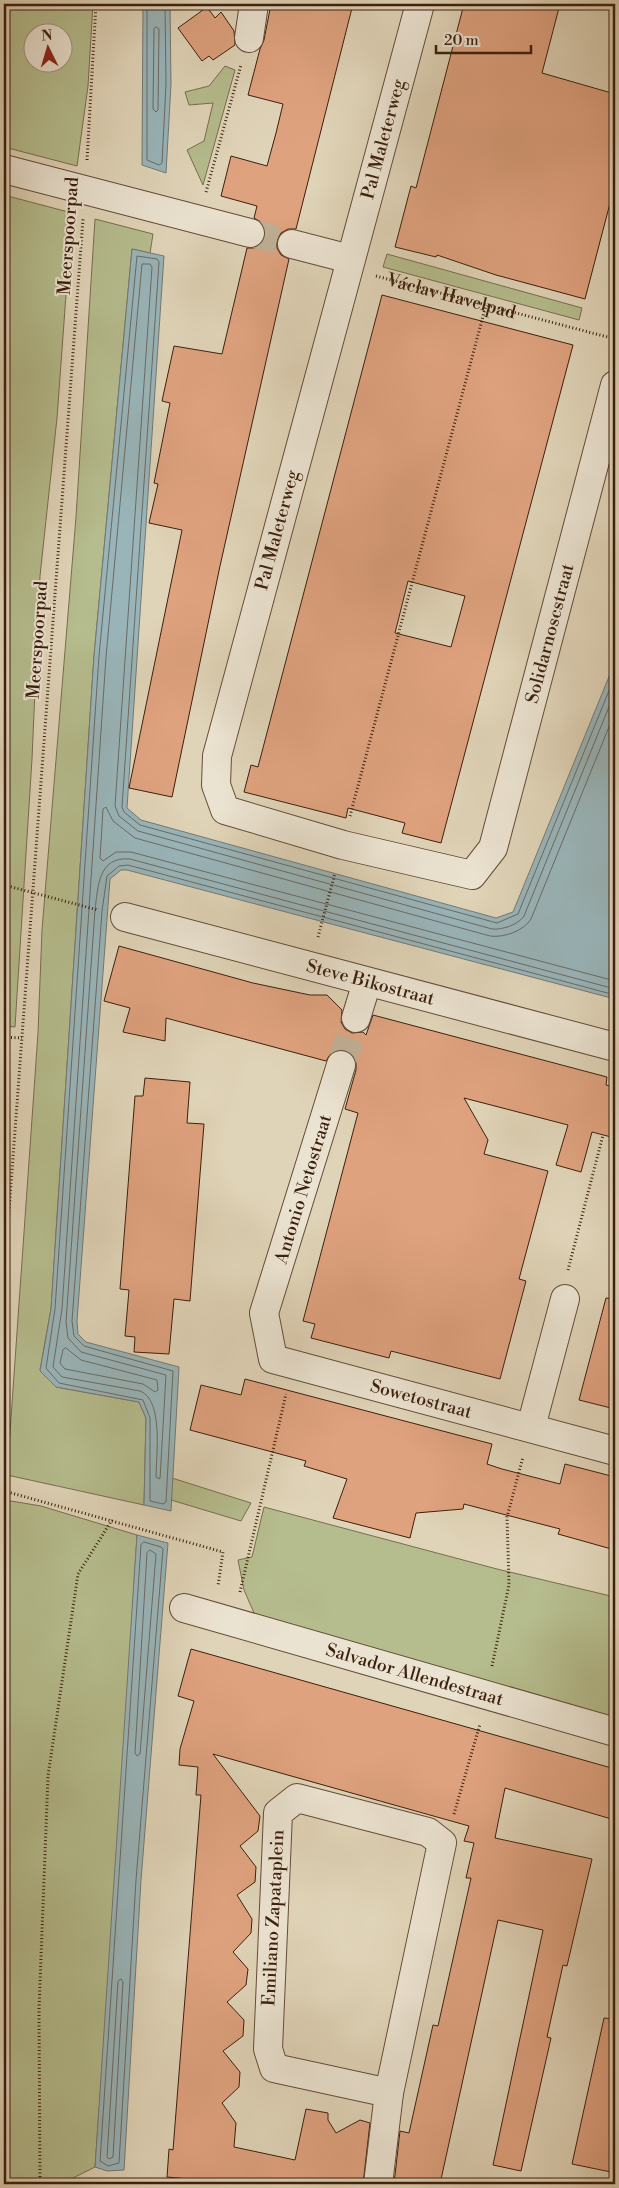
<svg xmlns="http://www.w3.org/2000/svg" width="619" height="2188" viewBox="0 0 619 2188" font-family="'Libre Bodoni',serif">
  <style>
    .green { fill: #b5bc8d; stroke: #786e4d; fill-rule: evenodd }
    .water { fill: #99b5ba; stroke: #747975 }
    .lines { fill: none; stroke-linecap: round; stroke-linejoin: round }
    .shore { stroke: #6a6a64; stroke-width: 1 }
    .building { fill: #dfa27f; stroke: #3c1f0d; fill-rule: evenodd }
    .minor-tunnel { stroke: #bfb096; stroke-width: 28; stroke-dasharray: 28 14; stroke-linecap: butt }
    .minor-casing { stroke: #654c38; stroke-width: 30 }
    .path { stroke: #3c1f0d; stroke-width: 3; stroke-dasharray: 1 2.5; stroke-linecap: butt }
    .minor { stroke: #ebe3d1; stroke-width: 28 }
    .labels { text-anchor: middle; stroke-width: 4; stroke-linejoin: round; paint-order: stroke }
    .street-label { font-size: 18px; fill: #3c1f0d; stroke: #ebe3d1 }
  </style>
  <rect width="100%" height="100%" fill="#e0d4b8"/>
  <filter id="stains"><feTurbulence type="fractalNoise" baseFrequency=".004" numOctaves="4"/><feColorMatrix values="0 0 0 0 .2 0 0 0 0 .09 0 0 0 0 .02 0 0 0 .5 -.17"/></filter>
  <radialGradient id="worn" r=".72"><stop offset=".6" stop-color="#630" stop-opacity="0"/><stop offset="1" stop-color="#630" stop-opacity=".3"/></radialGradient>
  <path class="green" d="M4,4H93L88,86L77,166L4,147ZM62,32V62H32V32Z
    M225,66L235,70L203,185L187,150L204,141L213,103L189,105L185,92L209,86Z
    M4,195L72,213L57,418L40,576L32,759L15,1027L4,1026Z
    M95,219L153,234L150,253L132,249L94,656L51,1309L40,1370L56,1387L139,1402L146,1418L144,1505L7,1475L38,1033L42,930L76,517Z
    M387,254L582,308L579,320L383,267Z
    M172,1478L251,1503L241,1521L171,1500Z
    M11,1501L41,1506L137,1535L118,1848L95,2167L61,2184H4V1505Z
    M264,1507L497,1569L615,1597V1720L282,1623L254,1613L244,1590L238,1560L252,1557Z"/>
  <path class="water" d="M143,4H170L171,84L166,173L142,165Z
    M132,249L164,256L127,808L141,820L496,918L513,912L615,662V999L127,870H121L110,879L77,1321L78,1334L86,1342L179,1367L171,1511L144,1505L146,1418L139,1402L56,1387L40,1371L51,1309L94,656Z
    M137,1535L168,1543L141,1880L124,2170L107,2171L95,2167Z"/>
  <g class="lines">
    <path class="shore" d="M147,4V160L159,165L162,163L166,84L165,4
      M156,27L159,29L158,110L156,112L153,109L154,29Z
      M615,676L518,914L497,923L140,825L124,812L122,807L159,262L157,259L137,256L99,656L55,1309L46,1368L59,1383L143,1400L150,1418V1501L163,1504L166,1502L173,1371L84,1346L74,1336L72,1321L102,911L107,876L119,866L128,865L615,995
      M615,692L524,916C518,925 502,930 492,929L138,831L119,816L115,806L152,267L150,264H142L106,657L62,1309L53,1367L62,1377L140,1391C164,1400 156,1457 156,1477L160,1479L166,1375L81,1352L68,1338L66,1322L95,910C98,887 98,856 130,859L615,989
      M615,712L531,919C524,931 503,938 490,936L135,838L113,821L106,807L103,809L100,858L103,861L116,852H131L615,981
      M66,1348L81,1360L157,1380L158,1390L155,1392L143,1384L65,1369L60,1363L63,1350Z
      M144,1542L161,1547L163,1549L136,1880L119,2163L108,2166L100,2161L141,1545Z
      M150,1550L156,1554L140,1754L137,1756L135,1753L147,1553Z
      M121,1979L123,1982L113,2157L109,2159L107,2157L118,1982Z"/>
  </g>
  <path class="building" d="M271,4H353L296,229H288L281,233L277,241V248L281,255L289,259L220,566L172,797L129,788L182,530L149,523L158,484L154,483L170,403L162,401L174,346L222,354L247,248H255L261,244L265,237V228L261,222L254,218L257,206L221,196L231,156L267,166L276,133L283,104L248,95L260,49L264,40Z
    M464,4H560L542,73L615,94V184L585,299L496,275L437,255L436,257L395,247L411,186L416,188Z
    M207,7L215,18L221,12L234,31L235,45L213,60L209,56L202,61L178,28Z
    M382,295L573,345L441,843L402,833L405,823L348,808L346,818L244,792L251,765L258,767ZM408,581L465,596L451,647L395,633Z
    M119,946L253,983L310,995H327L342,1010L341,1022L345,1029L352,1033L363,1032L366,1035L373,1015L607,1077L606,1085L615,1087V1138L592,1132L581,1172L556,1165L568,1125L464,1098L488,1140L484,1154L548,1171L519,1279L526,1281L500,1379L391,1351L389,1358L311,1338L315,1324L303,1321L358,1113L345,1109L356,1070V1061L352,1054L345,1050H337L331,1053L326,1061L166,1018L165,1041L123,1032L130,1008L104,1001Z
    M145,1078L190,1082L187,1123L204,1124L190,1301L174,1299L169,1354L134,1352L135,1337L125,1336L129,1290L120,1289L135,1096H143Z
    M606,1298L615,1299V1409L579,1400Z
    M245,1379L492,1444L487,1464L502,1469L560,1484L565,1464L615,1477V1550L558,1534L560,1529L464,1504L463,1509L416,1513L410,1538L333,1518L347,1479L304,1466L306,1461L190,1430L201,1385L241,1395Z
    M191,1649L615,1769V1820L505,1788L495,1838L592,1859L567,1966L563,1965L547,2037L551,2038L521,2171L493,2165L543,1930L498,1920L440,2184H394L400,2131L409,2133L433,2025L438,2026L471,1878H466L474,1843L464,1841L469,1826L213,1754L260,1816L258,1831L240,1846L256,1867L255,1882L237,1895L252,1919L251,1933L233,1952L248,1969L246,1985L227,2002L244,2020L243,2036L223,2051L240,2072L239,2087L222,2103L236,2123L234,2147L295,2160L306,2109L328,2113V2120L336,2133L360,2120L370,2123L363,2184H242L167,2177L169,2149L173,2150L201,1795H196L198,1767L179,1765L180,1749L194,1701L178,1696Z
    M604,2018L615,2019V2151L611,2172L572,2164Z"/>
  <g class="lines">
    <path class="minor-tunnel" d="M250,233L292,244
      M341,1065L356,1018"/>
    <g class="minor-casing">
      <g id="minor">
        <path id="s2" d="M420,4L217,756L216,785L225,810L343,845L472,875L493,848L615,385"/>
        <path d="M249,38L254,4"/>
        <path d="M4,169L250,233"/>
        <path d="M292,244L350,259"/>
        <path id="s3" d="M125,917L615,1047"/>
        <path d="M356,1018L367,982"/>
        <path id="s4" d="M341,1065L264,1313L273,1359L615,1451"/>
        <path d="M531,1427L565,1299"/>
        <path id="s5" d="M184,1608L615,1732"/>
        <path d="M297,1798L428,1832L442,1843L389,2093L274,2068L268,2049L278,1813Z"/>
        <path d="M378,2184L389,2093"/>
      </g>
    </g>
    <g class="path">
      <path d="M87,160L96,4"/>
      <path d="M206,192L241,65"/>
      <path id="s1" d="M376,276L615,339"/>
      <path d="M350,816L486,305"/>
      <path d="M4,885L98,910"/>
      <path d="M318,937L335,873"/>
      <path d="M4,1037L22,1038"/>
      <path d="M568,1270L603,1135"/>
      <path d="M4,1278L83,219"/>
      <path d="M4,1491L223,1552L218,1586"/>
      <path d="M240,1592L286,1394"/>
      <path d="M492,1666L509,1585L507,1517L523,1457"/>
      <path d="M454,1814L480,1724"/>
      <path d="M40,2184L39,2009L48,1776L78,1574L112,1520"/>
    </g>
    <use href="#minor" class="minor"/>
  </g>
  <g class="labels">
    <g class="street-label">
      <text transform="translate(383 139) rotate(-75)" y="6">Pal Maleterweg</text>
      <text transform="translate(68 236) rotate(-86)" y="6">Meerspoorpad</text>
      <text dy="6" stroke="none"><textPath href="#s1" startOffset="78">Václav Havelpad</textPath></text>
      <text transform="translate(277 530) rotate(-75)" y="6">Pal Maleterweg</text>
      <text dy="6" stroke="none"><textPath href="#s2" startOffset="1346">Solidarnoscstraat</textPath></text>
      <text transform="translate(37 640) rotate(-86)" y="6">Meerspoorpad</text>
      <text dy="6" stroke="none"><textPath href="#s3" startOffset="254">Steve Bikostraat</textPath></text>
      <text transform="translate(303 1189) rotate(-73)" y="6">Antonio Netostraat</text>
      <text dy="6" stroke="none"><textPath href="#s4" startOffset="460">Sowetostraat</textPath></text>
      <text dy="6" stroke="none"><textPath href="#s5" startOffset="240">Salvador Allendestraat</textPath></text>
      <text transform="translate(273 1918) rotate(-87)" y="6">Emiliano Zapataplein</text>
    </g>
  </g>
  <rect width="619" height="2188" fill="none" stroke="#e0d4b8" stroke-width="20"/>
  <rect x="5" y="5" width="609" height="2178" fill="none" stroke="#3c1f0d" stroke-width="2.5"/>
  <rect x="10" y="10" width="599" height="2168" fill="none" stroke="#3c1f0d"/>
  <g transform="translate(48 48) rotate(355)"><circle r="24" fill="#ebe3d1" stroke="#a59583"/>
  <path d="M0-4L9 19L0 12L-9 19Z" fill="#8f2418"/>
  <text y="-8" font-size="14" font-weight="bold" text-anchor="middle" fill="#3c1f0d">N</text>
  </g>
  <path d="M436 45v8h95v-8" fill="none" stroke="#3c1f0d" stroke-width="2.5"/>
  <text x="444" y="45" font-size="15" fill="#3c1f0d" stroke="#ebe3d1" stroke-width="4" paint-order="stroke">20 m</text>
  <rect width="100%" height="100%" filter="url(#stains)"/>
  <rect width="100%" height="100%" fill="url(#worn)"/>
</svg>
